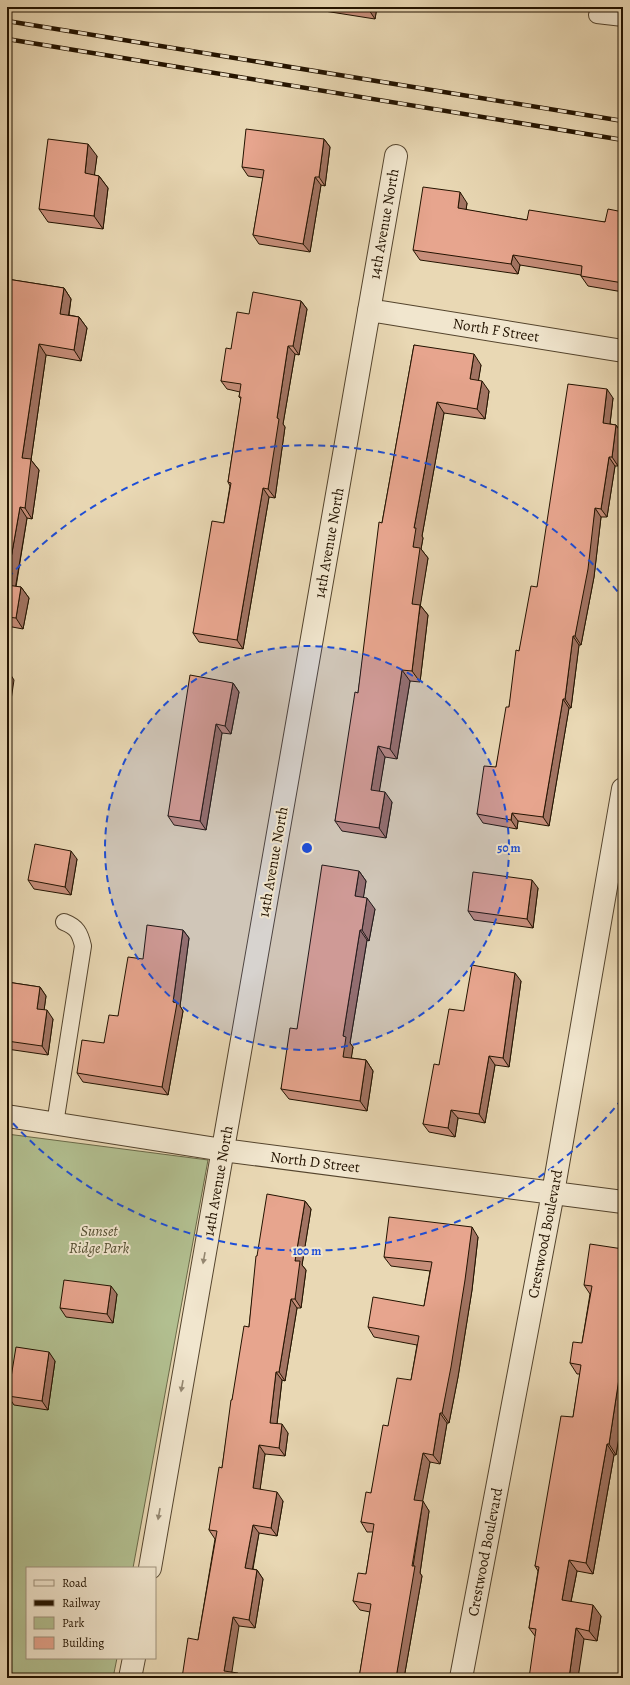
<svg xmlns="http://www.w3.org/2000/svg" width="630" height="1685" viewBox="0 0 630 1685" font-family="Alegreya,serif">
  <style>
    .green { fill: #b2bf90; stroke: #6a6948 }
    .lines { fill: none; stroke-linecap: round; stroke-linejoin: round }
    .service-casing { stroke: #54442d; stroke-width: 18 }
    .minor-casing { stroke: #54442d; stroke-width: 24 }
    .service { stroke: #f1e6ce; stroke-width: 16 }
    .minor { stroke: #f1e6ce; stroke-width: 22 }
    .rail-casing { stroke: #231300; stroke-width: 4.5 }
    .rail { stroke: #f1e6ce; stroke-width: 3; stroke-dasharray: 9; stroke-linecap: butt }
    .wall { fill: #c78e7a; stroke: #231300 }
    .shaded-wall { fill: #a27463; stroke: #231300 }
    .building { fill: #e7a58e; stroke: #231300 }
    .oneway { fill: #948771 }
    .ring { fill: none; stroke: #1d4ed8; stroke-width: 2; stroke-dasharray: 7 5 }
    .labels { text-anchor: middle; stroke-width: 4; stroke-linejoin: round; paint-order: stroke }
    .street-label { font-size: 15px; fill: #231300; stroke: #f1e6ce }
    .park-label { font-size: 15px; font-style: italic; fill: #554f32; stroke: #f1e6ce }
    .centre { fill: #1d4ed8; stroke: #f1e6ce; stroke-width: 2 }
    .ring-label { font-size: 12px; text-anchor: middle; font-weight: bold; fill: #1d4ed8; stroke: #f1e6ce; stroke-width: 4; stroke-linejoin: round; paint-order: stroke }
  </style>
  <rect width="100%" height="100%" fill="#e9d8b4"/>
  <filter id="stains"><feTurbulence type="fractalNoise" baseFrequency=".005" numOctaves="4"/><feColorMatrix values="0 0 0 0 .2 0 0 0 0 .09 0 0 0 0 .02 0 0 0 .5 -.17"/></filter>
  <radialGradient id="worn" r=".72"><stop offset=".6" stop-color="#630" stop-opacity="0"/><stop offset="1" stop-color="#630" stop-opacity=".3"/></radialGradient>
  <path class="green" d="M7,1134L208,1160L133,1568H27V1658H117L113,1678H7Z"/>
  <g class="lines">
    <g class="service-casing">
      <path id="service" d="M597,15L623,18
        M55,1124L83,946C80,933 77,927 64,922"/>
    </g>
    <g class="minor-casing">
      <path id="minor" d="M369,310L623,351
        M7,1116L223,1150L623,1202
        M150,1568L396,156
        M130,1678L134,1658
        M461,1678L553,1193L623,789"/>
    </g>
    <use href="#service" class="service"/>
    <use href="#minor" class="minor"/>
    <g class="rail-casing">
      <path id="rail" d="M7,21L623,121
        M7,39L623,140"/>
    </g>
    <use href="#rail" class="rail"/>
  </g>
  <path class="wall" d="M299,7H377L375,19Z
    M519,7H538L537,10Z
    M324,139L330,147L325,186L321,185L310,252L259,244L253,235L263,178L248,176L242,167Z
    M97,156L94,175L99,176L108,188L103,229L48,222L39,209Z
    M467,203L466,210L527,220L605,222L623,212V292L588,286L581,276V275L520,265L518,274L420,260L413,250Z
    M7,279L64,288L71,299L69,315L79,317L87,328L81,361L46,355L31,460L39,470L32,519L27,518L16,587H21L29,598L23,629L7,626Z
    M301,301L307,309L299,355L295,354L283,424L285,427L275,498L269,497L243,649L199,642L193,633L224,523L230,486L228,482L241,399L239,397L240,392L227,389L221,381L231,349L249,314Z
    M414,345L481,365L478,381L489,391L485,419L444,413L422,536L423,538L421,549L428,558L420,605L428,615L420,682L410,681L397,759L385,757L379,791L392,802L386,838L342,831L335,821L358,693L382,523Z
    M613,398L610,424L616,425L622,434L618,466H615L607,517H601L594,577L581,645H579L571,708H569L549,826L518,821L517,829L483,823L477,814L496,767L509,707L519,651L537,587Z
    M233,683L239,692L231,734L222,733L206,830L174,825L168,816Z
    M77,859L71,895L34,889L28,880Z
    M359,871L366,881L363,898L375,909L369,941L367,940L350,1043L353,1047L351,1058L366,1060L373,1071L367,1111L289,1099L281,1089L297,1029Z
    M538,888L533,928L474,920L468,911Z
    M183,930L189,938L180,1006L183,1011L168,1095L83,1082L77,1073L104,1043L118,1016L143,959Z
    M521,981L509,1067L495,1065L485,1123L458,1118L455,1137L429,1132L423,1124L439,1065L464,1011Z
    M7,982L40,987L46,996L44,1010L53,1019L48,1055L7,1049Z
    M305,1201L311,1209L302,1265L306,1270L301,1308H297L285,1381L282,1380L277,1424L288,1433L285,1456L265,1454L260,1489L283,1501L277,1536L259,1533L253,1569L257,1570L263,1579L255,1628L239,1626L182,1678L198,1640L215,1539L209,1530L222,1468L232,1400L249,1327L257,1256Z
    M478,1237L472,1290L458,1377L449,1423H447L440,1464L430,1462L422,1501L429,1511L420,1573L422,1576L404,1678H359L370,1612L360,1610L353,1601L366,1574L373,1532H367L361,1522L371,1493L388,1426L411,1380L417,1345L374,1337L368,1327L424,1306L430,1271L391,1266L384,1257Z
    M623,1249V1413L616,1455H614L593,1574L577,1571L571,1602L601,1616L597,1641L584,1639L535,1636L529,1628L538,1571L535,1566L573,1417L580,1374H577L570,1363L582,1343L590,1294L584,1285Z
    M117,1294L113,1323L66,1317L60,1308Z
    M55,1361L48,1410L14,1405L8,1396Z"/>
  <path class="shaded-wall" d="M367,7H377L375,19Z
    M324,139L330,147L325,186L319,177Z
    M88,144L97,156L93,186L85,173Z
    M99,176L108,188L103,229L94,216Z
    M315,177L321,185L310,252L303,244Z
    M460,192L467,203L465,218L458,208Z
    M513,255L520,265L518,274L511,264Z
    M64,288L71,299L67,325L60,314Z
    M301,301L307,309L299,355L293,346Z
    M79,317L87,328L81,361L74,350Z
    M39,344L46,355L31,460L39,470L32,519L25,508L22,458Z
    M288,346L295,354L283,424L285,427L275,498L268,489L277,418Z
    M474,354L481,365L477,390L470,379Z
    M482,381L489,391L485,419L477,409Z
    M607,389L613,398L609,432L603,423Z
    M437,402L444,413L422,536L423,538L421,549L428,558L419,614L412,604L413,547L414,528Z
    M616,425L622,434L618,466L612,457Z
    M609,457L615,466L607,517L601,509Z
    M263,488L269,497L243,649L237,640Z
    M20,507L27,518L14,596L7,586V581Z
    M595,508L601,517L594,577L581,645L575,636Z
    M21,587L29,598L23,629L16,618Z
    M420,605L428,615L420,682L412,671Z
    M573,636L579,645L571,708L565,699Z
    M7,669L14,680L7,727Z
    M402,670L410,681L397,759L390,749Z
    M233,683L239,692L231,734L225,726Z
    M563,699L569,708L549,826L543,817Z
    M216,724L222,733L206,830L200,821Z
    M378,746L385,757L378,800L371,790Z
    M385,792L392,802L386,838L379,828Z
    M512,813L518,821L517,829L511,820Z
    M71,851L77,859L71,895L65,887Z
    M359,871L366,881L362,907L355,896Z
    M532,880L538,888L533,928L527,919Z
    M367,898L375,909L369,941L362,930Z
    M183,930L189,938L180,1006L183,1011L168,1095L162,1087L173,1002Z
    M360,930L367,940L350,1043L353,1047L350,1067L343,1057V1036Z
    M515,973L521,981L509,1067L503,1058Z
    M40,987L46,996L43,1018L37,1009Z
    M47,1010L53,1019L48,1055L42,1046Z
    M489,1056L495,1065L485,1123L479,1114Z
    M366,1060L373,1071L367,1111L360,1101Z
    M451,1110L458,1118L455,1137L448,1128Z
    M305,1201L311,1209L302,1265L306,1270L301,1308L295,1299V1261Z
    M472,1227L478,1237L472,1290L458,1377L449,1423L442,1413Z
    M111,1286L117,1294L113,1323L107,1314Z
    M291,1299L297,1308L285,1381L279,1372Z
    M49,1352L55,1361L48,1410L42,1401Z
    M276,1372L282,1380L276,1432L270,1423Z
    M620,1372L623,1375V1413L616,1455L609,1444Z
    M440,1413L447,1423L440,1464L433,1455Z
    M282,1424L288,1433L285,1456L279,1448Z
    M607,1444L614,1455L593,1574L586,1563Z
    M259,1445L265,1454L259,1497L253,1488Z
    M423,1453L430,1462L421,1510L414,1500Z
    M277,1492L283,1501L277,1536L271,1528Z
    M423,1501L429,1511L420,1573L422,1576L404,1678H396Z
    M253,1525L259,1533L251,1577L245,1568Z
    M569,1560L577,1571L569,1611L562,1600Z
    M257,1570L263,1579L255,1628L249,1620Z
    M593,1605L601,1616L597,1641L589,1631Z
    M233,1617L239,1626L231,1678L224,1671Z
    M576,1628L584,1639L578,1678H569Z
    M238,1673L241,1678H237Z"/>
  <path class="building" d="M246,129L324,139L319,177H315L303,244L253,235L264,170L242,167Z
    M48,139L88,144L85,173L99,176L94,216L39,209Z
    M423,187L460,192L458,208L527,220L529,210L605,222L608,209L623,212V283L581,276L582,266L513,255L511,264L413,250Z
    M7,279L64,288L60,314L79,317L74,350L39,344L22,458L31,459L25,508L20,507L7,581Z
    M253,292L301,301L293,346H288L277,418L279,419L268,489L263,488L237,640L193,633L212,521L224,523L231,483L228,482L241,397H239L241,384L221,381L226,348L231,349L237,312L249,314Z
    M414,345L474,354L470,379L482,381L477,409L437,402L414,528H416L413,547L420,548L412,604L420,605L412,671L402,670L390,749L378,746L371,790L385,792L379,828L335,821L355,692L358,693L379,522L382,523Z
    M568,384L607,389L603,423L616,425L612,457H609L601,509L595,508L588,569L575,636H573L565,699H563L543,817L512,813L511,820L477,814L484,766L496,767L506,707H509L516,650L519,651L531,586L537,587Z
    M7,585L21,587L16,618L7,617Z
    M190,675L233,683L225,726L216,724L200,821L168,816Z
    M35,844L71,851L65,887L28,880Z
    M322,865L359,871L355,896L367,898L362,930H360L343,1036L346,1037L343,1057L366,1060L360,1101L281,1089L290,1028L297,1029Z
    M473,872L532,880L527,919L468,911Z
    M147,925L183,930L173,1002L177,1003L162,1087L77,1073L82,1040L104,1043L109,1015L118,1016L128,957L143,959Z
    M472,965L515,973L503,1058L489,1056L479,1114L451,1110L448,1128L423,1124L434,1064L439,1065L449,1009L464,1011Z
    M7,982L40,987L37,1009L47,1010L42,1046L7,1041Z
    M267,1194L305,1201L295,1261H300L295,1299H291L279,1372H276L270,1423L282,1424L279,1448L259,1445L253,1488L277,1492L271,1528L253,1525L245,1568L257,1570L249,1620L233,1617L224,1671L238,1673L237,1678H182L188,1638L198,1640L217,1531L209,1530L219,1467L222,1468L231,1400H232L244,1326L249,1327L256,1256H257Z
    M389,1217L472,1227L465,1280L451,1367L442,1413H440L433,1455L423,1453L414,1500L423,1501L412,1566H415L396,1678H359L371,1604L353,1601L358,1573L366,1574L374,1524L361,1522L366,1492L371,1493L383,1425L388,1426L397,1378L411,1380L419,1336L368,1327L373,1297L424,1306L432,1262L384,1257Z
    M590,1244L623,1249V1372H620L609,1444H607L586,1563L569,1560L562,1600L593,1605L589,1631L576,1628L569,1678H529L536,1629L529,1628L539,1567L535,1566L561,1416L573,1417L581,1365L570,1363L573,1342L582,1343L592,1286L584,1285Z
    M64,1280L111,1286L107,1314L60,1308Z
    M16,1347L49,1352L42,1401L8,1396Z"/>
  <defs><path id="oneway-solid" d="M-6-.8H1V-3.2L6.5 0L1 3.2V.8H-6Z"/></defs>
  <g class="oneway">
    <use href="#oneway-solid" transform="translate(204 1258) rotate(100)"/>
    <use href="#oneway-solid" transform="translate(182 1386) rotate(100)"/>
    <use href="#oneway-solid" transform="translate(159 1514) rotate(100)"/>
  </g>
  <circle cx="307" cy="848" r="202" fill="#1d4ed8" fill-opacity=".12"/>
  <g class="ring">
    <circle cx="307" cy="848" r="202"/>
    <path d="M622 1099A403 403 0 0 1 8 1118M8 578A403 403 0 0 1 622 597"/>
  </g>
  <g class="labels">
    <g class="street-label">
      <text transform="translate(384 224) rotate(-80)" y="5">14th Avenue North</text>
      <text transform="translate(496 330) rotate(9)" y="5">North F Street</text>
      <text transform="translate(329 543) rotate(-80)" y="5">14th Avenue North</text>
      <text transform="translate(273 862) rotate(-80)" y="5">14th Avenue North</text>
      <text transform="translate(315 1162) rotate(7)" y="5">North D Street</text>
      <text transform="translate(218 1181) rotate(-80)" y="5">14th Avenue North</text>
      <text transform="translate(545 1234) rotate(-79)" y="5">Crestwood Boulevard</text>
      <text transform="translate(485 1552) rotate(-79)" y="5">Crestwood Boulevard</text>
    </g>
    <g class="park-label">
      <text x="99" y="1236">Sunset<tspan x="99" dy="17">Ridge Park</tspan></text>
    </g>
  </g>
  <circle cx="307" cy="848" r="6" class="centre"/>
  <g class="ring-label">
    <text x="509" y="852">50 m</text>
    <text x="307" y="1255">100 m</text>
  </g>
  <rect width="630" height="1685" fill="none" stroke="#e9d8b4" stroke-width="24"/>
  <rect x="8" y="8" width="614" height="1669" fill="none" stroke="#231300" stroke-width="2"/>
  <rect x="12" y="12" width="606" height="1661" fill="none" stroke="#231300"/>
  <rect x="26" y="1567" width="130" height="92" fill="#f1e6ce" stroke="#9f927c"/>
  <rect x="34" y="1580" width="20" height="6" fill="#f1e6ce" stroke="#9f927c"/>
  <text x="62" y="1587" font-size="12" fill="#231300">Road</text>
  <rect x="34" y="1600" width="20" height="6" fill="#231300" stroke="#9f927c"/>
  <text x="62" y="1607" font-size="12" fill="#231300">Railway</text>
  <rect x="34" y="1617" width="20" height="12" fill="#b2bf90" stroke="#9f927c"/>
  <text x="62" y="1627" font-size="12" fill="#231300">Park</text>
  <rect x="34" y="1637" width="20" height="12" fill="#e7a58e" stroke="#9f927c"/>
  <text x="62" y="1647" font-size="12" fill="#231300">Building</text>
  <rect width="100%" height="100%" filter="url(#stains)"/>
  <rect width="100%" height="100%" fill="url(#worn)"/>
</svg>
